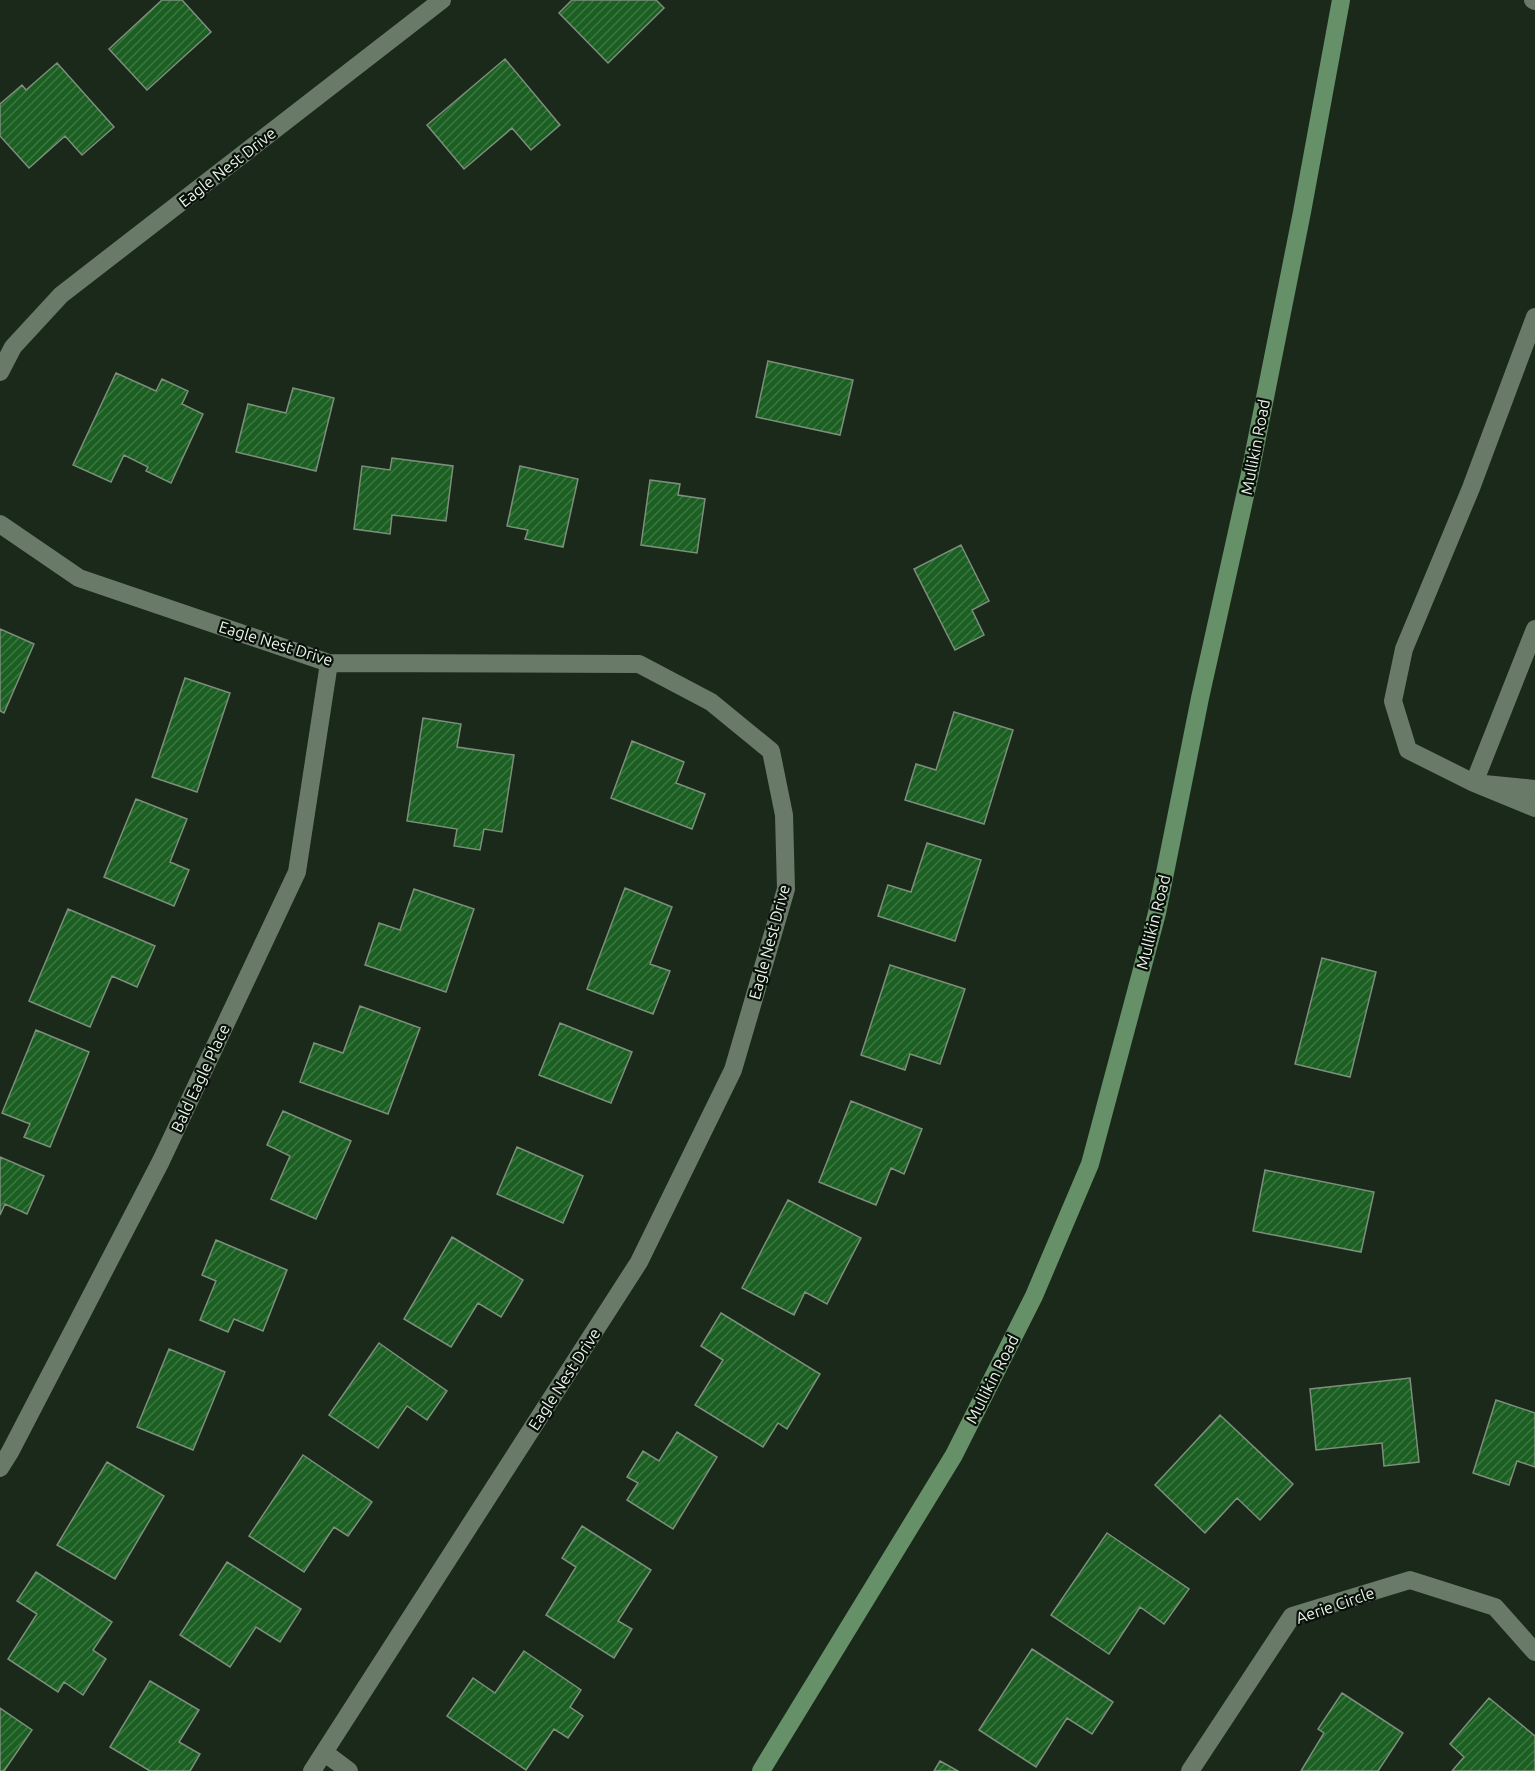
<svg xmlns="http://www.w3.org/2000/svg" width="1535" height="1771" viewBox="0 0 1535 1771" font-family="Ubuntu,sans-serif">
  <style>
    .building { fill: url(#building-hatch); stroke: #7d8f7c; stroke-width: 1.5 }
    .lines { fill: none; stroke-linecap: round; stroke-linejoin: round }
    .lane { stroke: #697b68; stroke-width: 18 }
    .street { stroke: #697b68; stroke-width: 18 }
    .secondary { stroke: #669067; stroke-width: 18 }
    .labels { text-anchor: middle; stroke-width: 4.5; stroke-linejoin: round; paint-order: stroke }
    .street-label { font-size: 16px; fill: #e9f3e8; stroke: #091009 }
  </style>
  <defs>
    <pattern id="building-hatch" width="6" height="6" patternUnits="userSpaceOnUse" patternTransform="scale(1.5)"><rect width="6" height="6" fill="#1b5f22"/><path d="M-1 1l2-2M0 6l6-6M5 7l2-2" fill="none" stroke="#3c7642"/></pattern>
  </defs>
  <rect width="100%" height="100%" fill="#1a291a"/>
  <path class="building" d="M162,0H182L211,32L147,90L109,49Z
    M572,0H656L664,8L608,63L559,13Z
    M505,59L560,125L531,150L512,128L464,169L427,125Z
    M57,63L114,127L82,155L65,136L29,168L0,136V104L22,85L26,90Z
    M768,361L853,380L840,435L756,417Z
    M116,373L156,391L162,379L188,391L182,404L203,414L171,483L146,471L148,467L124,455L111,482L73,465Z
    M293,388L334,398L316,471L236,452L248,404L286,413Z
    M392,458L453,466L446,521L392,515L390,534L354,529L362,466L390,470Z
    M520,466L578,479L563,547L525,539L528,530L507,526Z
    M650,480L680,484L678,495L705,499L697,553L641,545Z
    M961,545L989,601L972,610L984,635L955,650L914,569Z
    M0,629L34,644L4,713L0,711Z
    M185,678L230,693L197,792L152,777Z
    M954,712L1013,730L984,824L905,800L916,764L936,770Z
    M423,718L461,724L457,747L514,755L502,832L484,829L480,850L454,846L457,829L407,821Z
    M632,741L684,762L676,783L705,794L692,829L611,798Z
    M136,799L187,819L170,862L189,870L174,906L104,877Z
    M927,843L981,860L955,941L878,916L888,885L911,892Z
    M625,888L672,907L650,964L670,971L653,1014L587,989Z
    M414,889L474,909L446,992L365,965L379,923L400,930Z
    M68,909L155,946L137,987L112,976L90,1027L29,1001Z
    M1322,958L1376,972L1350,1077L1295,1064Z
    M890,965L965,989L940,1064L910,1054L905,1070L861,1055Z
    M360,1006L420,1028L388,1114L300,1082L314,1043L343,1053Z
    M560,1023L632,1052L611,1103L539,1075Z
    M36,1030L89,1052L50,1147L24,1137L30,1124L2,1113Z
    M851,1101L922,1129L904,1174L891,1168L876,1205L819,1182Z
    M283,1111L351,1141L316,1219L271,1199L290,1156L267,1145Z
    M517,1147L583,1176L563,1223L497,1194Z
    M0,1157L44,1176L27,1214L5,1204L0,1215Z
    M1265,1170L1374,1192L1361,1252L1253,1231Z
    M788,1200L861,1238L827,1304L805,1292L794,1315L742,1288Z
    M452,1237L523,1280L501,1317L478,1303L451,1347L404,1319Z
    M216,1240L287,1270L263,1331L234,1319L228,1332L200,1320L216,1281L202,1275Z
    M721,1313L820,1374L787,1429L778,1423L763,1447L695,1405L723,1360L701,1346Z
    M379,1343L447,1391L427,1420L407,1406L378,1448L329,1415Z
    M169,1349L225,1372L193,1450L137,1427Z
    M1410,1378L1419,1462L1384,1466L1382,1443L1316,1450L1310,1389Z
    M1496,1400L1535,1413V1467L1517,1461L1509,1485L1473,1473Z
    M1220,1415L1293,1484L1260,1520L1237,1498L1205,1533L1155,1485Z
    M677,1432L717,1457L673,1529L627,1500L638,1483L627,1477L643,1451L659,1461Z
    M303,1455L372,1502L348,1536L334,1527L304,1572L249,1536Z
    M107,1462L164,1496L115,1579L57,1545Z
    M582,1526L651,1570L618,1621L632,1629L614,1658L546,1615L576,1567L562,1558Z
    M1107,1533L1189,1589L1164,1624L1140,1607L1109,1654L1051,1615Z
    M227,1562L301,1609L280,1642L256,1627L230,1667L180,1635Z
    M36,1572L112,1622L93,1650L106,1659L83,1695L64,1682L58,1692L8,1659L37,1614L17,1601Z
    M1032,1649L1113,1702L1092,1734L1067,1718L1036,1767L979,1730Z
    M524,1651L581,1690L570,1707L583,1716L568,1738L554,1729L526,1770L447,1716L473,1678L495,1693Z
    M150,1681L199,1710L179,1742L200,1754L190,1771H150L110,1747Z
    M1342,1693L1403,1733L1378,1771H1301L1324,1733L1318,1729Z
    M1489,1698L1535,1736V1771H1452L1464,1757L1450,1744Z
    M0,1708L32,1730L4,1771H0Z
    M940,1761L958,1771H934Z"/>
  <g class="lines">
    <path class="lane" d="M1533,0L1535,1
      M1535,317L1471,488L1404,649L1393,701L1408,750L1474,783L1535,789
      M1535,629L1474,783L1535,808"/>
    <path class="street" d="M0,372L13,347L61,295L442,0
      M0,524L79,578L329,663L639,664L711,702L771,751L784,815L786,889L733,1070L639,1262L312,1771
      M0,1468L10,1452L161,1161L297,872L329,663
      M325,1753L349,1771
      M1190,1771L1292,1616L1410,1580L1495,1607L1535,1652"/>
    <path class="secondary" d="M761,1771L954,1455L1034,1296L1090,1164L1157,913L1200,698L1249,478L1302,212L1341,0"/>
  </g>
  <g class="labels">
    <g class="street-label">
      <text transform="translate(227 167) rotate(-38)" y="6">Eagle Nest Drive</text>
      <text transform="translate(1255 447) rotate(-79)" y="6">Mullikin Road</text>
      <text transform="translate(276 643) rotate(17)" y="6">Eagle Nest Drive</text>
      <text transform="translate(1153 922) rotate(-76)" y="6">Mullikin Road</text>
      <text transform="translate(769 942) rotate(-75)" y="6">Eagle Nest Drive</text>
      <text transform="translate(200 1078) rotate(-65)" y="6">Bald Eagle Place</text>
      <text transform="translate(564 1379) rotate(-57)" y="6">Eagle Nest Drive</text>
      <text transform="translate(992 1379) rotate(-63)" y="6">Mullikin Road</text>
      <text transform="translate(1335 1605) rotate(-19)" y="6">Aerie Circle</text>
    </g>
  </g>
</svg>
